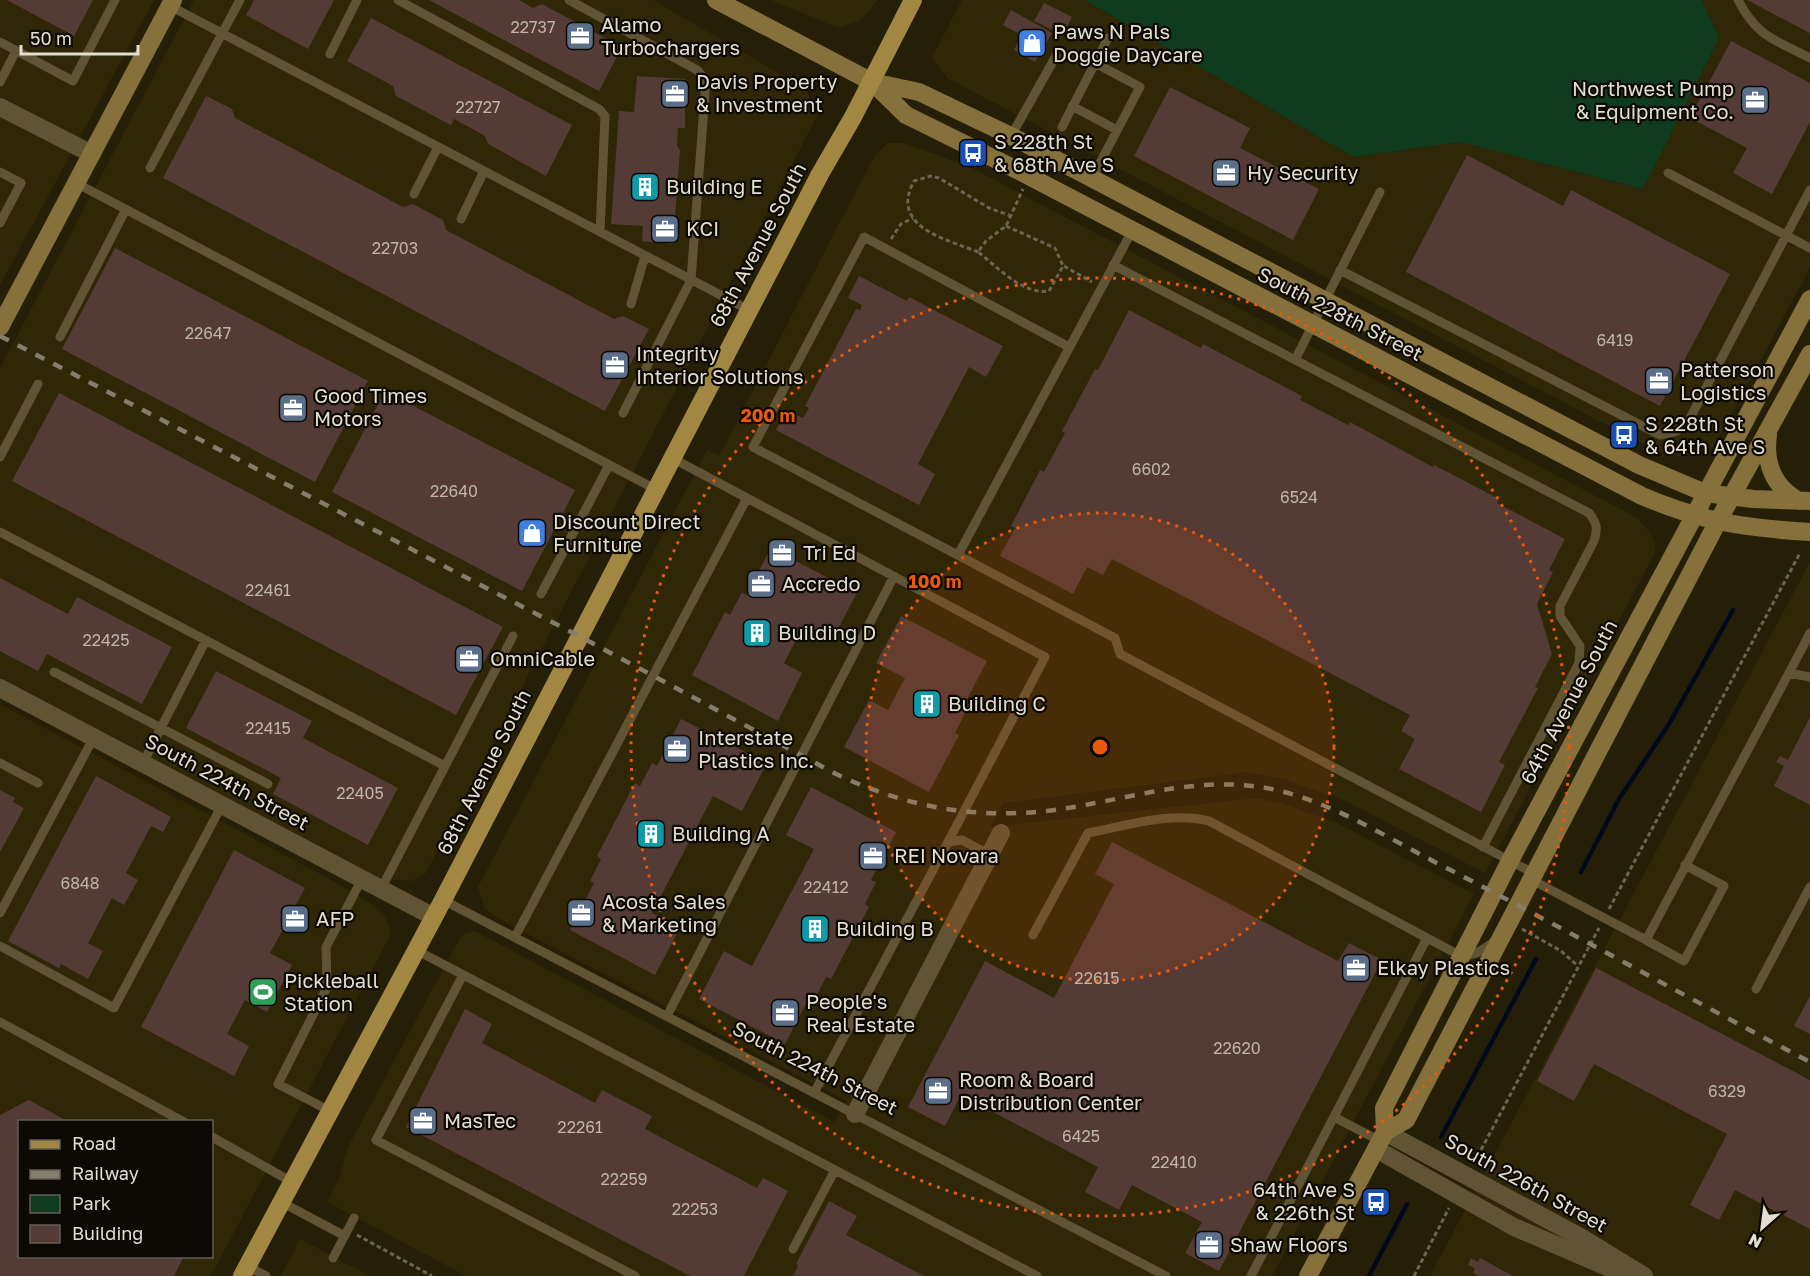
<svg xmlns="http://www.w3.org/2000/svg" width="1810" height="1276" viewBox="0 0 1810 1276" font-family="'Golos Text',sans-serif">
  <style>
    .built { fill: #302707; fill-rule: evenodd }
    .green { fill: #0f3b1f }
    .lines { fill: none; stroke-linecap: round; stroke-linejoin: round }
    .stream { stroke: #000a1b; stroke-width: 4.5 }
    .building { fill: #553b36 }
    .path { stroke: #6b6551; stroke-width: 3; stroke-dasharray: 4.5 3; stroke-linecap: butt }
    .lane { stroke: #615434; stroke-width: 9 }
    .street { stroke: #615434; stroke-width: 18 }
    .secondary { stroke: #86713d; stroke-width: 18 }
    .primary { stroke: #a28742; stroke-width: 18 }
    .rail { stroke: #847e6c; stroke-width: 4.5; stroke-dasharray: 10 10; stroke-linecap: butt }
    .ring { fill: none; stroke: #e8590c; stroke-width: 3; stroke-dasharray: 3 6 }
    .labels { text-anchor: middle; stroke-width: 4.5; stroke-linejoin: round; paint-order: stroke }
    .number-label { font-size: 16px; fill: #bfb5aa }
    .poi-label { font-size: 20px; fill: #e2ded0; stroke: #0c0903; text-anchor: start }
    .street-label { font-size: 20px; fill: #e2ded0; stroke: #0c0903 }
    .centre { fill: #e8590c; stroke: #0c0903; stroke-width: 3 }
    .ring-label { font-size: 18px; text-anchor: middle; font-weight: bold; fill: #e8590c; stroke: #0c0903; stroke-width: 4.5; stroke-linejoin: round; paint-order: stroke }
  </style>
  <rect width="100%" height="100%" fill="#261f08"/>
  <path class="built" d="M0,0H154L0,285Z
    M194,0H653L794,82L806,91L818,114L426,873L412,881L373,878L0,679V368Z
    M771,0H878L860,21L838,28Z
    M962,0H1085L1353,157L1460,142L1642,189L1719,38L1702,0H1810V268L1714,447L1680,457L1656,451L947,78L932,57Z
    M888,143H904L970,167L1626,512L1637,518L1648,530L1655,541V553L1485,873L1343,800L1284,779L1248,772L1003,803L990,827L1256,798L1283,804L1335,822L1474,894L1272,1276H466L327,1202L339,1179L348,1147L461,936L466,933L475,931L834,1122L847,1101L499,919L484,908L478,887L707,450L719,456L868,168L876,154Z
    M1810,562V1276H1430Z
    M0,704L326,877L369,902L386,919L391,934L211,1276H0ZM20,1122H212V1256H20Z
    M300,1239L370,1276H281Z"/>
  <path class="green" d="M1085,0H1702L1719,38L1643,189L1460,142L1353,157Z"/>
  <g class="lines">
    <path class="stream" d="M1581,872L1619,799L1669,724L1733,610
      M1441,1137L1536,959
      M1369,1276L1407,1204"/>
  </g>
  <path class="building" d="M7,0H93L74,36Z
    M254,0H334L308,49L246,15Z
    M429,0H519L533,8L542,4L622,47L599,91Z
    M1747,0H1810V33Z
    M1044,3L1072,17L1063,35L1034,21Z
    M1011,10L1052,33L1035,62L1014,50L1022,35L1003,25Z
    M371,18L572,125L546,176L488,144L485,136L454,119L451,125L396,96L393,86L347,61Z
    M1731,41L1810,83V122L1772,194L1733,173L1747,148L1690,118Z
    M637,76L685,79V128H678L677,146L680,150L673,244L642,241L643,226L611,224L619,111L634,112Z
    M1170,87L1250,128L1240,148L1319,189L1293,240L1134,156Z
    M206,96L232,109L235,118L403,207L413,204L443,220L446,230L614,319L623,316L649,329L605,411L163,178Z
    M1467,155L1563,206L1571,190L1730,274L1660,406L1406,272Z
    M115,248L368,381L315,482L62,349Z
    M859,276L907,301L909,297L1003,346L986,377L969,367L918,464L935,474L919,505L776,430L787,410L803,418L809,408L805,406L856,309L860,310L862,305L848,298Z
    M1129,310L1201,348L1203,344L1302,396L1300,400L1348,425L1350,422L1433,467L1434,465L1499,499L1497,503L1565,539L1549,570L1553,572L1537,604L1552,654L1535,687L1538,688L1499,762L1505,765L1481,812L1399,769L1415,739L1401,731L1410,715L1112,559L1103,575L1087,567L1073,594L1000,556L1015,528L1011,526L1040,470L1044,472L1065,433L1062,431L1095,369L1098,370Z
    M385,391L575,490L522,591L332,492Z
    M59,393L503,627L456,715L12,481Z
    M771,548L857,593L832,640L804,625L784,663L802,673L778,721L692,675L725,612L730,615L742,592L746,595Z
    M0,578L68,614L77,597L172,647L142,704L47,654L38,671L0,651Z
    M901,616L987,661L962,709L966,711L955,733L959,735L929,792L844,747L869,700L888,710L905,678L876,663Z
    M216,671L312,721L303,738L398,788L368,845L273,794L281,778L186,728Z
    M1810,717V805L1774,786L1784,766L1776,762L1780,756L1788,760Z
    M681,719L767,763L742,811L713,796L652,913L680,928L655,975L570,930L594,883L590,881L601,859L597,856L635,783L640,786L652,763L657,766Z
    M96,776L171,817L163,832L151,826L126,873L138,880L124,905L112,898L88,943L103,951L88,979L61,964L59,968L8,941Z
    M811,787L896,832L871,880L876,882L865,904L869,907L831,979L826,977L815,999L810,996L785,1044L699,999L724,951L752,966L814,849L786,835Z
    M0,790L15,798L13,802L24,808L0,852Z
    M1112,842L1338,961L1349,943L1382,960L1219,1271L1185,1253L1202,1222L1132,1185L1119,1210L1085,1192L1098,1167L961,1095L945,1126L908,1107L985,961L1054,998L1114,884L1095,874Z
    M234,850L305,888L270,953L292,965L267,1012L245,1000L227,1034L249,1046L234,1076L141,1027Z
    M1596,968L1810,1080V1229L1735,1190L1719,1220L1690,1205L1727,1134L1594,1064L1574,1101L1537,1081Z
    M1810,996V1034L1794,1026Z
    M465,1009L492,1024L482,1043L595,1103L602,1090L652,1116L645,1129L757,1188L763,1178L788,1191L744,1276H690L406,1127Z
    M29,1100L69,1122H20V1256H184L174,1276H0V1115Z
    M829,1201L857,1216L846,1235L924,1276H793L798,1266L796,1264Z
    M1471,1258L1478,1262L1480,1258L1513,1276H1479L1473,1273L1475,1268L1468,1265Z"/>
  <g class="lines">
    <path class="path" d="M1006,226L1055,248L1063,266L1049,291C1022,295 998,267 978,252L986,241L1006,226L1023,189
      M891,239L901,224L913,218
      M978,252C946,239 889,227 914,181L931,176L939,178L989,208L1009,215
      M1064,266L1092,282
      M1609,909L1800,553
      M1522,929L1561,951L1578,966
      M1474,1163L1599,928
      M357,1235L432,1276
      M1414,1276L1449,1208"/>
    <path class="lane" d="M398,0L599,109L605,116L600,232
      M569,0L697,70L706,80L691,280L623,413
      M1738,0C1757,37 1775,40 1810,58
      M170,6L749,310
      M0,42L73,81L115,0
      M330,54L357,0
      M0,82L16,51
      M1072,106L1117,130
      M1062,127L1108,38
      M1011,136L1056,56
      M150,168L240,0
      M0,172L21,183L0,223
      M1668,173L1810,248
      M1092,178L1140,87L1095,63
      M76,183L655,489
      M414,194L438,147
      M461,219L484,171
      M1113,265L1589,513C1597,523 1598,529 1594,541L1560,606V616L1580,646L1579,663L1483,847
      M1340,270L1660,435L1677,431L1689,420L1810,190
      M631,304L645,256
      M60,337L126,209
      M1069,347L864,237L753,447L1115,638L1120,654L1535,874
      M1295,360L1380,192
      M0,457L38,384
      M747,498L1045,657L948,842
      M0,532L445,766
      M958,555L1132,231
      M541,594L609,465
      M54,672L268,784
      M1789,673L1810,633
      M0,763L38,783
      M143,763L206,640
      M1685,865L1724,886L1684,961L1646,940L1789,673L1810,677
      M1532,880L1646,940
      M381,889L513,636
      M443,900L1166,1276
      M0,913L94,737
      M1033,935L1088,833C1126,826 1171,811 1209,821L1427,938
      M515,937L747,498L672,458
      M0,946L114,1008L222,805
      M416,950L1037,1276
      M463,975L376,1140L635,1276
      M1756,989L1810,887
      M667,1016L894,576
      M0,1022L184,1122
      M814,1093L948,842L962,840L990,855
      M330,1111L278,1084L327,987L326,947L362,879
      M1336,1118L1380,1141
      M212,1137L292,1182
      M281,1202L345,1236
      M793,1249L835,1170
      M333,1258L354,1218
      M247,1266L266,1276
      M1251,1276L1427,938L1463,957L1477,953L1494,942"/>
    <path class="street" d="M0,107L92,154
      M0,688L434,917
      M855,1114L1001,833
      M1385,1132L1582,1238L1644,1276
      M1376,1149L1514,1227L1626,1275"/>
    <path class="secondary" d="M716,0L872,82L919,92L1011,136L1639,465L1705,493L1753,499L1810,501
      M872,82L906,115L1019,171L1642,496C1703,522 1744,528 1810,532
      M0,327L173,0
      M1768,435C1764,463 1774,487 1799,501
      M1385,1132L1406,1120L1717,523L1810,354
      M1308,1276L1376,1149L1385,1132L1384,1108L1513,855L1810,299"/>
    <path class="primary" d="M242,1276L443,900L820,174L853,117L913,0"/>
    <path class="rail" d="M0,336L579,636L836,774C904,806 970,819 1046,811C1117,803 1187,776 1260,787C1321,796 1379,833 1433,861C1560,926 1684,996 1810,1062"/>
  </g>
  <circle cx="1100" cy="747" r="234" fill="#e8590c" fill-opacity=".12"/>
  <g class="ring">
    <circle cx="1100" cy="747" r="234"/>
    <circle cx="1100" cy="747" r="469"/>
  </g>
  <defs>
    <g id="office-square" transform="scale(1.5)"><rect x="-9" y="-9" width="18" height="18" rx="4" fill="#5c6f8a" stroke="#0c0903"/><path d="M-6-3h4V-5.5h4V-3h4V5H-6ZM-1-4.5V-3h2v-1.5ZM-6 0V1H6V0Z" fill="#fff"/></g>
    <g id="shop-square" transform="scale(1.5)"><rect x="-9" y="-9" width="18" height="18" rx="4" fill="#3f7fe0" stroke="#0c0903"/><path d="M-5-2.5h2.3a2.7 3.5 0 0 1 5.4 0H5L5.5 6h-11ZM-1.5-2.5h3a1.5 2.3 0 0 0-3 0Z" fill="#fff"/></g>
    <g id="bus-square" transform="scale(1.5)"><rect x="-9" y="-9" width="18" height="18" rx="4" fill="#1a4fb4" stroke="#0c0903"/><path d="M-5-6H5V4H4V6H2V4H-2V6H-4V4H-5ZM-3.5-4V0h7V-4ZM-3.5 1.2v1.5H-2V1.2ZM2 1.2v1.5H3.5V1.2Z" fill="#fff"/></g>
    <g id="building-square" transform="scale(1.5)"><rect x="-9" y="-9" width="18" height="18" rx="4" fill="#0f9aa8" stroke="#0c0903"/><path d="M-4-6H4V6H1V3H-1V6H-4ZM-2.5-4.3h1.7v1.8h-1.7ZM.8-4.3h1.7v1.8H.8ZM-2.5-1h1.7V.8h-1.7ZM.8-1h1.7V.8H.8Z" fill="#fff"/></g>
    <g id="stadium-square" transform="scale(1.5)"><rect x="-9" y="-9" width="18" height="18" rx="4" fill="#2e9e5b" stroke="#0c0903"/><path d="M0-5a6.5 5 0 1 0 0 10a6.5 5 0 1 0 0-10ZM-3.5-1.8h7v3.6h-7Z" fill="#fff"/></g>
  </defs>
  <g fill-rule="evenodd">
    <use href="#office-square" x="580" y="36"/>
    <use href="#shop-square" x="1032" y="43"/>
    <use href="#office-square" x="675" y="94"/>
    <use href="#office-square" x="1755" y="100"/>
    <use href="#bus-square" x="973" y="153"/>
    <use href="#office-square" x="1226" y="173"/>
    <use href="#building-square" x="645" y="187"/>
    <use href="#office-square" x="665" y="229"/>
    <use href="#office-square" x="615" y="365"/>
    <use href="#office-square" x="1659" y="381"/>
    <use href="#office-square" x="293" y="408"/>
    <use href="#bus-square" x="1624" y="435"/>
    <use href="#shop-square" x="532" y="533"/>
    <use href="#office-square" x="782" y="553"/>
    <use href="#office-square" x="761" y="584"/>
    <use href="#building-square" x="757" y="633"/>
    <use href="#office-square" x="469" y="659"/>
    <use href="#building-square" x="927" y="704"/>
    <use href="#office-square" x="677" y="749"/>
    <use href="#building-square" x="651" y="834"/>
    <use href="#office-square" x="873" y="856"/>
    <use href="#office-square" x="581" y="913"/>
    <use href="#office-square" x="295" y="919"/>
    <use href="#building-square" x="815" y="929"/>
    <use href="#office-square" x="1356" y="968"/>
    <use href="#stadium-square" x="263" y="992"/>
    <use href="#office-square" x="785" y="1013"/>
    <use href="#office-square" x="938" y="1091"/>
    <use href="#office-square" x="423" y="1121"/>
    <use href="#bus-square" x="1376" y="1202"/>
    <use href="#office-square" x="1209" y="1245"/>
  </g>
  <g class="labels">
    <g class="number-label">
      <text x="533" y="33">22737</text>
      <text x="478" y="113">22727</text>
      <text x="395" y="254">22703</text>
      <text x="208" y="339">22647</text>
      <text x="1615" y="346">6419</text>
      <text x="1151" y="475">6602</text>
      <text x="454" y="497">22640</text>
      <text x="1299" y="503">6524</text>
      <text x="268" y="596">22461</text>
      <text x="106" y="646">22425</text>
      <text x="268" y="734">22415</text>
      <text x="360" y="799">22405</text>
      <text x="80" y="889">6848</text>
      <text x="826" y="893">22412</text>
      <text x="1097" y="984">22615</text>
      <text x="1237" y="1054">22620</text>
      <text x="1727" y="1097">6329</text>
      <text x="580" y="1133">22261</text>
      <text x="1081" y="1142">6425</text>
      <text x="1174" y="1168">22410</text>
      <text x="624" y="1185">22259</text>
      <text x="695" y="1215">22253</text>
    </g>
    <g class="poi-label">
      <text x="601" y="32">Alamo<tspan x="601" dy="23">Turbochargers</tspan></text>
      <text x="1053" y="39">Paws N Pals<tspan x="1053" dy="23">Doggie Daycare</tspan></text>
      <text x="696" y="89">Davis Property<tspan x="696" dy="23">&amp; Investment</tspan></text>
      <text x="1734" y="96" text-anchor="end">Northwest Pump<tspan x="1734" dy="23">&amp; Equipment Co.</tspan></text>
      <text x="994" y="149">S 228th St<tspan x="994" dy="23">&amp; 68th Ave S</tspan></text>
      <text x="1247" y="180">Hy Security</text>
      <text x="666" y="194">Building E</text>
      <text x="686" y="236">KCI</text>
      <text x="636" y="361">Integrity<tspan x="636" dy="23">Interior Solutions</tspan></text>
      <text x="1680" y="377">Patterson<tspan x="1680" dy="23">Logistics</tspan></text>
      <text x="314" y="403">Good Times<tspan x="314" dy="23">Motors</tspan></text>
      <text x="1645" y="431">S 228th St<tspan x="1645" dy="23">&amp; 64th Ave S</tspan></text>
      <text x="553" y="529">Discount Direct<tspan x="553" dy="23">Furniture</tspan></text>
      <text x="803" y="560">Tri Ed</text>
      <text x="782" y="591">Accredo</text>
      <text x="778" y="640">Building D</text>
      <text x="490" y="666">OmniCable</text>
      <text x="948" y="711">Building C</text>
      <text x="698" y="745">Interstate<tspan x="698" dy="23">Plastics Inc.</tspan></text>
      <text x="672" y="841">Building A</text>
      <text x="894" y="863">REI Novara</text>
      <text x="602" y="909">Acosta Sales<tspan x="602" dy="23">&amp; Marketing</tspan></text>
      <text x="316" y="926">AFP</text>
      <text x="836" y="936">Building B</text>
      <text x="1377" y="975">Elkay Plastics</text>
      <text x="284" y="988">Pickleball<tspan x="284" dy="23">Station</tspan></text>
      <text x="806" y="1009">People's<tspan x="806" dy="23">Real Estate</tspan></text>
      <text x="959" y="1087">Room &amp; Board<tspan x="959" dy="23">Distribution Center</tspan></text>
      <text x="444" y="1128">MasTec</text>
      <text x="1355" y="1197" text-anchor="end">64th Ave S<tspan x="1355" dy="23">&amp; 226th St</tspan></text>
      <text x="1230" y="1252">Shaw Floors</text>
    </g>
    <g class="street-label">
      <text transform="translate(758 245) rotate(-62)" y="7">68th Avenue South</text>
      <text transform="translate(1340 314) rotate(27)" y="7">South 228th Street</text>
      <text transform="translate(1569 702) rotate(-62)" y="7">64th Avenue South</text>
      <text transform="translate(484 772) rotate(-63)" y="7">68th Avenue South</text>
      <text transform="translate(227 782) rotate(28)" y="7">South 224th Street</text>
      <text transform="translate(815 1068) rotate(27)" y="7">South 224th Street</text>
      <text transform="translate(1526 1183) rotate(29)" y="7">South 226th Street</text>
    </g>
  </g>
  <circle cx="1100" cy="747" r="9" class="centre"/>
  <g class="ring-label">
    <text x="768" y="422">200 m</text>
    <text x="935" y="588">100 m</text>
  </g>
  <rect x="18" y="1120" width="195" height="138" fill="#0c0903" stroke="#625e55" stroke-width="1.5"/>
  <rect x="30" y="1140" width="30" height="9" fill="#a28742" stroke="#625e55" stroke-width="1.5"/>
  <text x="72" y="1150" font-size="18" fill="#e2ded0">Road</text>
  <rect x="30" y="1170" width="30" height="9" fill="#847e6c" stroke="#625e55" stroke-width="1.5"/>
  <text x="72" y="1180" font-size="18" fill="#e2ded0">Railway</text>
  <rect x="30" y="1195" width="30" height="18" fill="#0f3b1f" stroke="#625e55" stroke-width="1.5"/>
  <text x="72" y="1210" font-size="18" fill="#e2ded0">Park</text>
  <rect x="30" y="1225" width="30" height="18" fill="#553b36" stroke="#625e55" stroke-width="1.5"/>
  <text x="72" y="1240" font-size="18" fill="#e2ded0">Building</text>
  <g transform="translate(1762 1228) rotate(208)" stroke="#0c0903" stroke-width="4.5" paint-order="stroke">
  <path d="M0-4.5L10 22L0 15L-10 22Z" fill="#e2ded0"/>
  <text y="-9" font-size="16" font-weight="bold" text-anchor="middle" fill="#e2ded0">N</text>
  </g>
  <path d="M21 45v9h117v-9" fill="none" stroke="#e2ded0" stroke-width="3"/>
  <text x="30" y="45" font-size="18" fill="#e2ded0" stroke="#0c0903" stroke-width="4.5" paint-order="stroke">50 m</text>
</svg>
